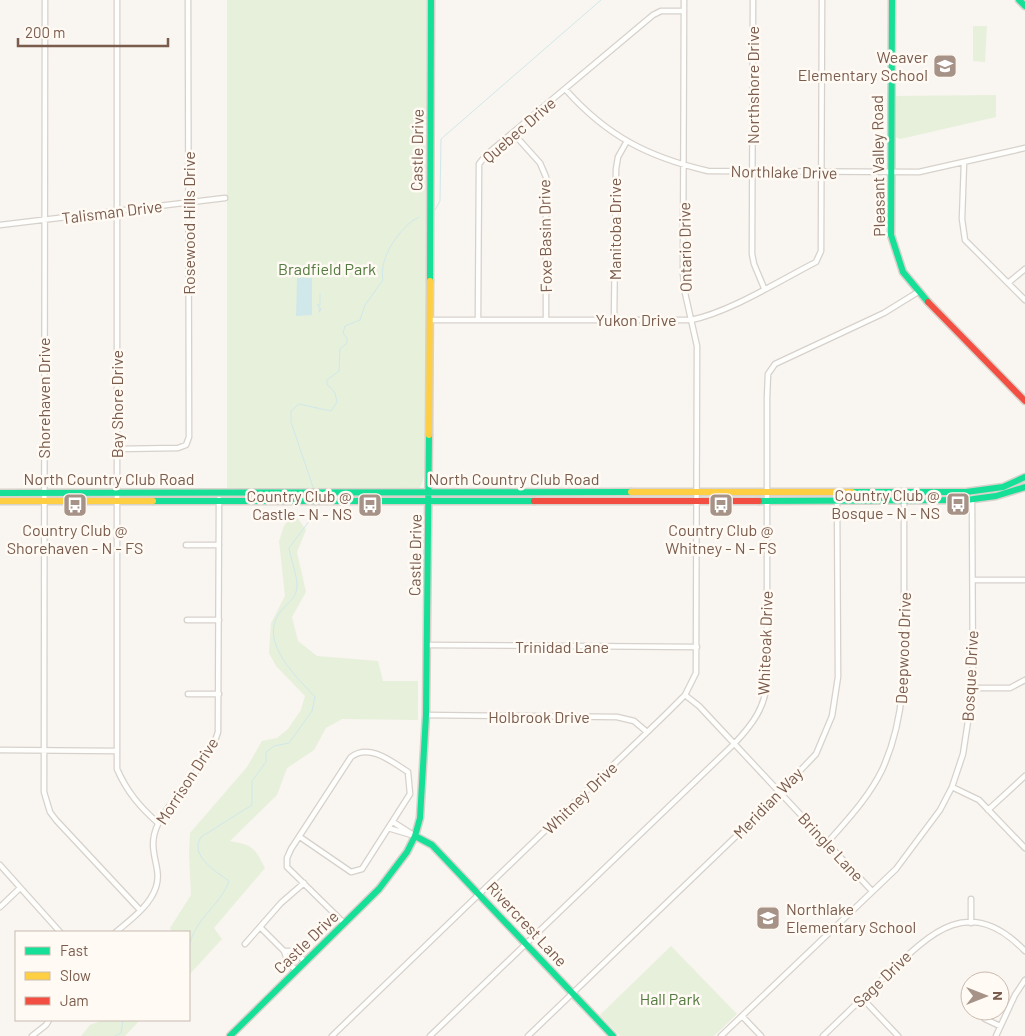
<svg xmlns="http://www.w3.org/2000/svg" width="1025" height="1036" viewBox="0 0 1025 1036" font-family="Barlow,sans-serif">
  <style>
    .green { fill: #e7f0db }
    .water { fill: #d0e8ea }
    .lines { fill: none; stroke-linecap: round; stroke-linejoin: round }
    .stream { stroke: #d0e8ea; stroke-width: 1 }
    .street-casing { stroke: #d7d1cb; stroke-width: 7 }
    .fast-casing { stroke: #d9d2cb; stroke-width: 9 }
    .slow-casing { stroke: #d9d2cb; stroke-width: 9 }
    .jam-casing { stroke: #d9d2cb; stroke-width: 9 }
    .street { stroke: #fefefd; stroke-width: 4.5 }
    .fast { stroke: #16e098; stroke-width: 6 }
    .slow { stroke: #ffcf43; stroke-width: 6 }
    .jam { stroke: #f24e42; stroke-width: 6 }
    .labels { text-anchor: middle; stroke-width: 5; stroke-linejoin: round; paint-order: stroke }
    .poi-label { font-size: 16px; fill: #7a5c4d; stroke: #fffaf3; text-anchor: end }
    .street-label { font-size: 16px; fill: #7a5c4d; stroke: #fffaf3 }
    .park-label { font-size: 16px; fill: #537a41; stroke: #fffaf3 }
  </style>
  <rect width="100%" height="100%" fill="#f9f5f0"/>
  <path class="green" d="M227,0H428L426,430C426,444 428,480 418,490H227Z
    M973,26H987L985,62L973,61Z
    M996,95V117L900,139L895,137L894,96Z
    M294,513L306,530L297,552L306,592L292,617L298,641L317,656L378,661L383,681H418V720L342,719L326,728L314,750L287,768L277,795L230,841C253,845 254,847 265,868L214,928L222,939L189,975V932H172L170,928L191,895L189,854L190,833L247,767L262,741L277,738L288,729L301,710L305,696L276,666L269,653L271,623L285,596L279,541L284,526Z
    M671,946L737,1014L714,1036H620L600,1015Z
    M103,1020H140L125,1036H81L90,1025Z"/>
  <path class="water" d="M297,277L312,278V315L296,316Z"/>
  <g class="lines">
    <path class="stream" d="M435,210L440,201L441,139L601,0
      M320,305V294
      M319,306L317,304L319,305V310
      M319,312L321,308L320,311
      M314,490L291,422V411L299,404L331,411L337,402L335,393L327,384V380L339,371L340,349L347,343V338L343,333L345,326L360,320L365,305L383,280C378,259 400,226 419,217
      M189,948C194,918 219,908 229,881C215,871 189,855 201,837L252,805V781L266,762V752L274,746L289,743L312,711L315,697C296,676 257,641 281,611C287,603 297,598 297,586C297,575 291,560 289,548L316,512L315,504
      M115,1036L121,1033L123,1020"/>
    <g class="street-casing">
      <path id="street" d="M45,0L44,792L50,812L56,820L140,910
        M117,0V769C127,792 140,807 158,823
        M753,0L752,254L754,264L764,288
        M566,90C607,136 648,157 708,171L919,172L1025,148
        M513,133L540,163L546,177V320
        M964,163L962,219L965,240L1025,300
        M0,225L225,198
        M1008,283L1025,269
        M478,319L479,164L486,155L653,15L661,11H684
        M430,320H691C730,312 779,281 816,262L821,251L822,0
        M614,321L616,169L618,157L627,141
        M117,449L178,448L186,445L189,437L188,0
        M186,545H219
        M973,580H1025
        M187,620H219
        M427,645L697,647
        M973,688H1010L1025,680
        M188,694H219
        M685,695L699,706L872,891
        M426,715L617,717L634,721L647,732
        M0,750L116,751
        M952,787L979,800L1025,848
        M988,810L1025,776
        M393,822L415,836
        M388,828L415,836
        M300,837L351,872L362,869L410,794L408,772C392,762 370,743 351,757L291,849L287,858V867L344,923
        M827,843C847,820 869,797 882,770C906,718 905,663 904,606C904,568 904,531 904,493
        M0,865L60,932
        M971,899V923
        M0,907L20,888
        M260,927L284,951L288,963L296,970
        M116,932C130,920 150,906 156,887C163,866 145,851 158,824C174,792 208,767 218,732L219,499
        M245,944L281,903L304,883
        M284,951H292L305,961
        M862,998L898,1036
        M969,1001L970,1003
        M977,1011L985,1019L1000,1026
        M742,1016L761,1036
        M32,1036L46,1025L49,1020
        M332,1036L666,714L685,695L696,673L697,346L685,293L683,274L684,0
        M430,1036L734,744C752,725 766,707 767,680V398L768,374L775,364L884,313L918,292
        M528,1036L754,819L816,754L832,716L838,677L837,492
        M721,1036L896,869L940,810L952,787L963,754L973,688L972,498
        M823,1036C844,1016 865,995 887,975C932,931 970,894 1025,951
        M996,1036L1015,995L1025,980"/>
    </g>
    <g class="fast-casing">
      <path id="fast" d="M892,0L891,235L903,272L928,302
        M1019,0L1025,6
        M430,281L431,0
        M852,492H966L1003,487L1025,477
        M0,493L631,492
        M153,501H534
        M759,501L966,500L996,496L1025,487
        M415,836L432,845L613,1036
        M230,1036L379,889L407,852L415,836L420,818L426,715L429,435"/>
    </g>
    <g class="slow-casing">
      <path id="slow" d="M429,435L430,281
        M631,492H852
        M0,501H153"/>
    </g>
    <g class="jam-casing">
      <path id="jam" d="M928,302L1025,401
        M534,501H759"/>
    </g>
    <use href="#street" class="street"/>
    <use href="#fast" class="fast"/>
    <use href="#slow" class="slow"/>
    <use href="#jam" class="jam"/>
  </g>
  <defs>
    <g id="school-square" transform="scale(1.25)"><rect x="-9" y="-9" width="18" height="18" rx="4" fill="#a69286" stroke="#fffaf3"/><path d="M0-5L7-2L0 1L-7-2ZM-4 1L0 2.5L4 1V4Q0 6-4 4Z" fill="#fff"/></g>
    <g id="bus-square" transform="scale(1.25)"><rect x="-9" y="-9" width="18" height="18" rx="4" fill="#a69286" stroke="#fffaf3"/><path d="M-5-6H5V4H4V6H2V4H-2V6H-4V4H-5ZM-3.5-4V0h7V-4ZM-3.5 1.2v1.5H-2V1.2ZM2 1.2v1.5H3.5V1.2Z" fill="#fff"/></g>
  </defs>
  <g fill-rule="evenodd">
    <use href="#school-square" x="945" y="66"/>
    <use href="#bus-square" x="958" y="504"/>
    <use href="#bus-square" x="75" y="505"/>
    <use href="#bus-square" x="370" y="505"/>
    <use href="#bus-square" x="721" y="505"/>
    <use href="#school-square" x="768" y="918"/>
  </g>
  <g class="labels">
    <g class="poi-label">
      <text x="928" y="63">Weaver<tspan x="928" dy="18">Elementary School</tspan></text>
      <text x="940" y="501">Country Club @<tspan x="940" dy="18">Bosque - N - NS</tspan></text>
      <text x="352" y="502">Country Club @<tspan x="352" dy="18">Castle - N - NS</tspan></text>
      <text x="75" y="536" text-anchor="middle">Country Club @<tspan x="75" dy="18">Shorehaven - N - FS</tspan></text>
      <text x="721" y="536" text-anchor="middle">Country Club @<tspan x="721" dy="18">Whitney - N - FS</tspan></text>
      <text x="786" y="915" text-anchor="start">Northlake<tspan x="786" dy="18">Elementary School</tspan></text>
    </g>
    <g class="street-label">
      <text transform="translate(753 85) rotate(-90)" y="6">Northshore Drive</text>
      <text transform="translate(519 130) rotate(-41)" y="6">Quebec Drive</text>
      <text transform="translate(417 150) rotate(-89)" y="6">Castle Drive</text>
      <text transform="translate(878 166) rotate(-91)" y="6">Pleasant Valley Road</text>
      <text transform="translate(784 172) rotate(1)" y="6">Northlake Drive</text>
      <text transform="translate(112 212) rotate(-7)" y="6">Talisman Drive</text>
      <text transform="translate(189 223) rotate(-90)" y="6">Rosewood Hills Drive</text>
      <text transform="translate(615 229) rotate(-90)" y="6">Manitoba Drive</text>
      <text transform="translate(545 236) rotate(-91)" y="6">Foxe Basin Drive</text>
      <text transform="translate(685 247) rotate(-91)" y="6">Ontario Drive</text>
      <text x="636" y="326">Yukon Drive</text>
      <text transform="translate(44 398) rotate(-90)" y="6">Shorehaven Drive</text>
      <text transform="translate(117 404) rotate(-90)" y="6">Bay Shore Drive</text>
      <text x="109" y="485">North Country Club Road</text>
      <text x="514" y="485">North Country Club Road</text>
      <text transform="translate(415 555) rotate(-89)" y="6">Castle Drive</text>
      <text transform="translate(765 643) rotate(-88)" y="6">Whiteoak Drive</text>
      <text x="562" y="653">Trinidad Lane</text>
      <text transform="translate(903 648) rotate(-88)" y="6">Deepwood Drive</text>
      <text transform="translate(970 676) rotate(-87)" y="6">Bosque Drive</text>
      <text x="539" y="723">Holbrook Drive</text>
      <text transform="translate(187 781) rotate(-57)" y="6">Morrison Drive</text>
      <text transform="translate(580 798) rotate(-44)" y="6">Whitney Drive</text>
      <text transform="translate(768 803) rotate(-46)" y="6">Meridian Way</text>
      <text transform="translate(831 847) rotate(47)" y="6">Bringle Lane</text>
      <text transform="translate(527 924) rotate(47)" y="6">Rivercrest Lane</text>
      <text transform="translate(306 942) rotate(-44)" y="6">Castle Drive</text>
      <text transform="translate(882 979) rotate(-44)" y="6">Sage Drive</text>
    </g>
    <g class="park-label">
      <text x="327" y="275">Bradfield Park</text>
      <text x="670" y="1005">Hall Park</text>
    </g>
  </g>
  <rect x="15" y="931" width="175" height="90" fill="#fffaf3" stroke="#cabbb1"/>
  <rect x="25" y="947" width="25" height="8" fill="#16e098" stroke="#cabbb1"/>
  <text x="60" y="956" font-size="15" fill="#7a5c4d">Fast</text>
  <rect x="25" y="972" width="25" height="8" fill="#ffcf43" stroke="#cabbb1"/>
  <text x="60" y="981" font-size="15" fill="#7a5c4d">Slow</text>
  <rect x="25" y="997" width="25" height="8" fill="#f24e42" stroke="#cabbb1"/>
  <text x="60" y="1006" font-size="15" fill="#7a5c4d">Jam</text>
  <g transform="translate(985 996) rotate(90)"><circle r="24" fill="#fffaf3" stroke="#cabbb1"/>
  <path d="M0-4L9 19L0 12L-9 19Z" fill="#a69286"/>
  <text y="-8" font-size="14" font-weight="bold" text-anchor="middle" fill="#7a5c4d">N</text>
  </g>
  <path d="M18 38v8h150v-8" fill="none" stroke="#7a5c4d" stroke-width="2.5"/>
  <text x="25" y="38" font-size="15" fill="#7a5c4d" stroke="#fffaf3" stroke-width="4" paint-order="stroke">200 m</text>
</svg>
